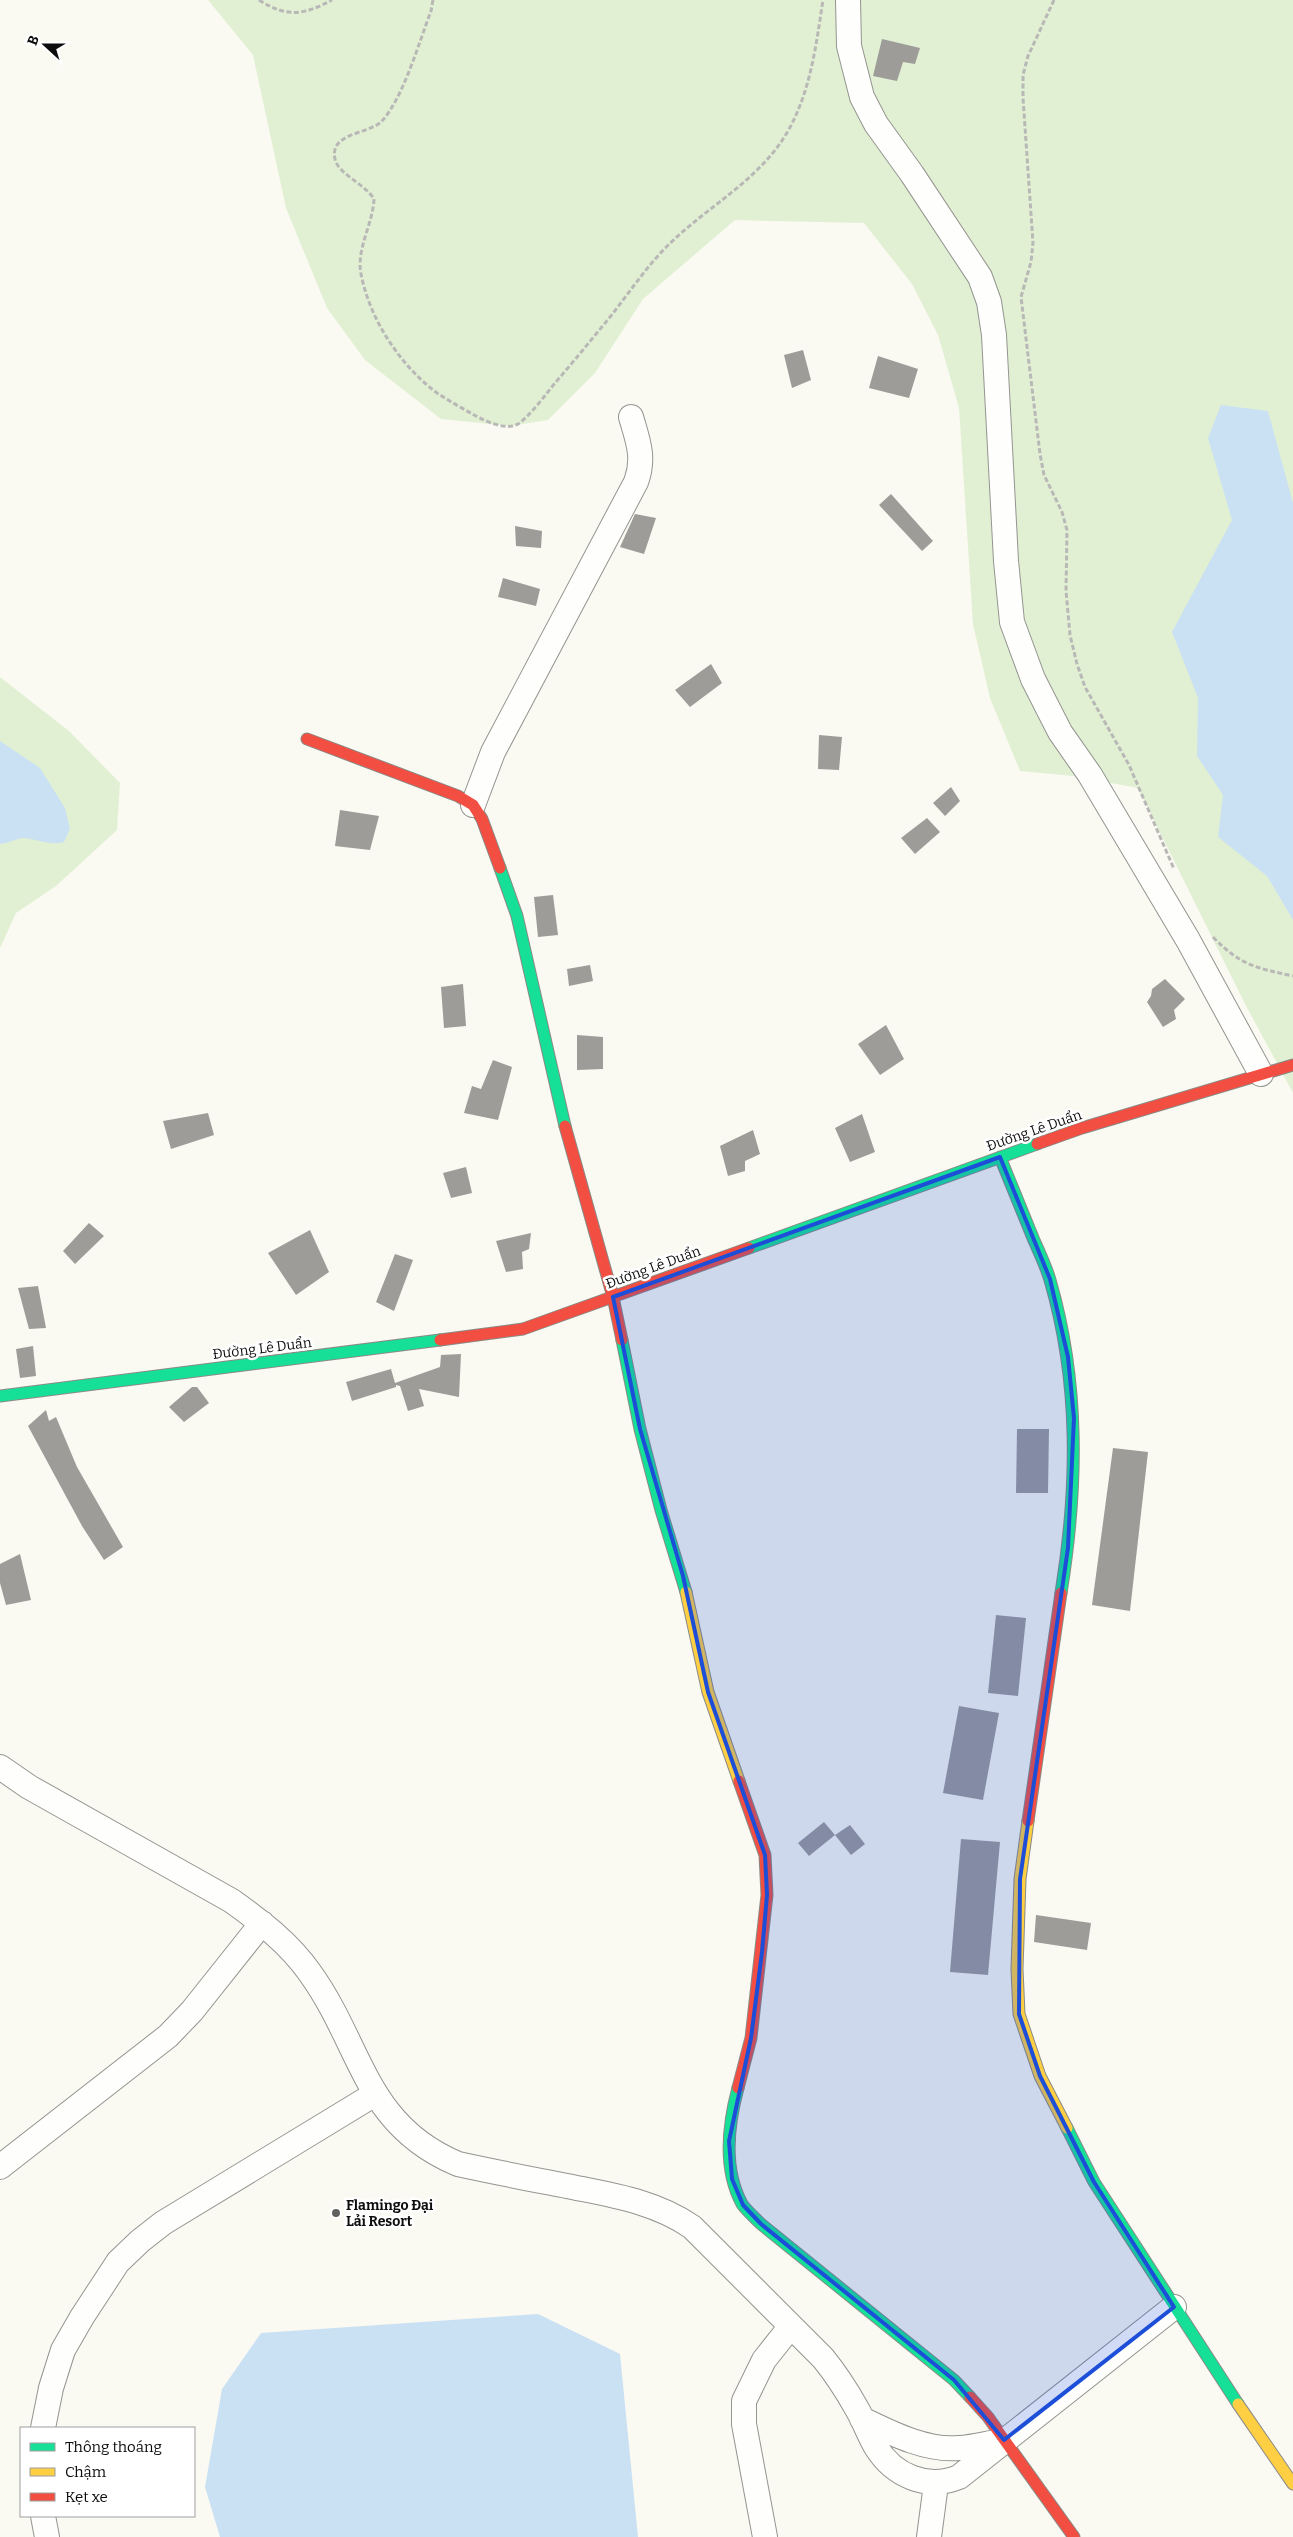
<svg xmlns="http://www.w3.org/2000/svg" width="1293" height="2537" viewBox="0 0 1293 2537" font-family="Bitter,serif">
  <style>
    .green { fill: #e1f0d3 }
    .water { fill: #cae1f3 }
    .building { fill: #9d9c98 }
    .lines { fill: none; stroke-linecap: round; stroke-linejoin: round }
    .street-casing { stroke: #949490; stroke-width: 26 }
    .fast-casing { stroke: #8a8a87; stroke-width: 13 }
    .slow-casing { stroke: #8a8a87; stroke-width: 13 }
    .jam-casing { stroke: #8a8a87; stroke-width: 13 }
    .path { stroke: #b8b8b6; stroke-width: 3; stroke-dasharray: 5 2.5; stroke-linecap: butt }
    .street { stroke: #fefefd; stroke-width: 24 }
    .fast { stroke: #16e098; stroke-width: 11 }
    .slow { stroke: #ffcf43; stroke-width: 11 }
    .jam { stroke: #f24e42; stroke-width: 11 }
    .marked { fill: #1d4ed8; fill-opacity: 0.2; stroke: #1d4ed8; stroke-width: 4; stroke-linejoin: round }
    .poi-dot { fill: #60605d; stroke: #fff; stroke-width: 2 }
    .labels { text-anchor: middle; stroke-width: 5; stroke-linejoin: round; paint-order: stroke }
    .street-label { font-size: 14px; fill: #0d0d0d; stroke: #fff }
    .poi-label { font-size: 14px; font-weight: bold; fill: #0d0d0d; stroke: #fff; text-anchor: start }
  </style>
  <rect width="100%" height="100%" fill="#fafaf2"/>
  <path class="green" d="M208,0H1293V1093L1245,1004L1138,788L1073,776L1020,771L990,698L973,624L959,408L938,335L912,284L864,223L735,220L643,299L595,373L548,420L510,426L441,419L365,360L327,308L286,208L253,55Z
    M0,677L69,731L120,783L117,830L56,886L16,913L0,948Z"/>
  <path class="water" d="M1221,405L1268,411L1293,503V920L1267,876L1218,837L1223,795L1197,756L1198,698L1172,632L1232,520L1208,438Z
    M0,741L40,768L65,808L70,829L64,842C50,846 37,839 24,838C16,838 8,844 0,844Z
    M538,2314L620,2354L638,2537H220L205,2487L222,2389L261,2333Z"/>
  <path class="building" d="M882,39L920,48L915,64L903,62L897,81L873,76Z
    M803,350L811,380L792,388L784,355Z
    M878,356L918,369L909,398L869,388Z
    M891,494L933,541L922,551L879,505Z
    M635,514L656,518L644,554L620,547Z
    M515,526L542,531L541,548L516,546Z
    M503,578L540,589L536,606L498,597Z
    M711,664L722,683L690,707L675,690Z
    M819,735L842,737L839,770L818,769Z
    M951,787L960,801L945,816L933,803Z
    M340,810L379,816L370,850L335,846Z
    M927,818L940,832L915,854L901,838Z
    M553,895L558,935L538,937L534,897Z
    M590,965L593,981L569,986L567,969Z
    M1165,979L1185,999L1174,1010L1176,1019L1163,1027L1147,1002L1151,996L1152,989Z
    M463,984L466,1026L444,1028L441,987Z
    M886,1025L904,1059L880,1075L858,1044Z
    M577,1035L603,1037V1069L577,1070Z
    M493,1060L512,1067L498,1120L464,1113L472,1086L481,1089Z
    M208,1113L214,1135L171,1149L163,1121Z
    M862,1114L875,1152L850,1162L835,1128Z
    M753,1130L760,1154L745,1161V1171L728,1176L720,1146Z
    M466,1167L472,1193L451,1198L443,1173Z
    M89,1223L104,1236L75,1264L63,1251Z
    M310,1230L329,1272L296,1295L268,1253Z
    M531,1233L529,1249L522,1252L523,1269L506,1272L496,1241Z
    M395,1254L413,1260L394,1311L376,1302Z
    M38,1286L46,1328L29,1329L18,1288Z
    M33,1346L36,1376L20,1378L16,1349Z
    M461,1354L459,1397L419,1389L424,1406L408,1411L400,1386L396,1385V1387L352,1401L346,1382L391,1369L395,1383L440,1367L441,1355Z
    M192,1387H197L209,1403L184,1422L169,1407Z
    M46,1410L49,1421L56,1417L77,1467L123,1547L104,1560L82,1526L28,1426Z
    M1017,1429H1049L1048,1493H1016Z
    M1113,1448L1148,1452L1130,1611L1092,1605Z
    M20,1554L31,1600L6,1605L0,1583V1564Z
    M996,1615L1026,1618L1018,1696L988,1693Z
    M959,1706L999,1713L983,1800L943,1793Z
    M824,1822L835,1835L809,1856L798,1843Z
    M850,1825L865,1844L851,1855L835,1835Z
    M961,1839L1000,1842L988,1975L950,1972Z
    M1036,1915L1091,1923L1087,1950L1034,1942Z"/>
  <g class="lines">
    <g class="street-casing">
      <path id="street" d="M848,0L849,46L862,97L876,124L912,174L980,277L989,302L994,335L1006,561L1012,622L1033,679L1060,732L1090,775L1188,940L1261,1074
        M473,805L493,752L636,482C645,458 638,441 631,417
        M0,1767L29,1787L232,1901C261,1922 289,1943 310,1973C362,2045 364,2125 458,2164C494,2172 531,2179 567,2186C611,2195 654,2201 692,2227L823,2358C836,2374 847,2391 857,2409C864,2421 869,2435 876,2447C894,2476 927,2490 959,2477L1174,2307
        M0,2167L168,2036L192,2011L262,1923
        M862,2419C891,2433 926,2451 959,2448C974,2447 988,2443 1002,2441
        M43,2428L51,2388L63,2350L82,2317L118,2262L140,2241L163,2223L375,2094
        M43,2516L47,2537
        M765,2537L744,2424V2401L764,2360L791,2326
        M929,2537L936,2484"/>
    </g>
    <g class="fast-casing">
      <path id="fast" d="M500,868L517,916L565,1126
        M1000,1157C1011,1184 1022,1211 1033,1238C1039,1252 1046,1266 1050,1280C1080,1383 1078,1488 1061,1593
        M749,1248L1037,1144
        M622,1340L640,1429L661,1510L686,1592
        M0,1396L440,1340
        M738,2088C728,2125 723,2169 742,2204C747,2211 755,2218 761,2224L954,2380L970,2397
        M1067,2128L1094,2182L1238,2404"/>
    </g>
    <g class="slow-casing">
      <path id="slow" d="M686,1592L708,1692L739,1781
        M1028,1821L1020,1879L1017,1969L1019,2014L1040,2076L1067,2128
        M1238,2404L1293,2484"/>
    </g>
    <g class="jam-casing">
      <path id="jam" d="M307,739L458,796L473,805L482,819L500,868
        M565,1126L613,1297L622,1340
        M1037,1144L1082,1128L1293,1065
        M440,1340L523,1329L749,1248
        M1028,1821L1061,1593
        M738,2088L751,2038L767,1895L765,1855L739,1781
        M970,2397L988,2417L1074,2537"/>
    </g>
    <path class="path" d="M259,0C287,18 304,15 332,0
      M433,0L431,11C419,42 403,99 381,122C368,134 329,133 335,159C338,174 365,184 374,199C373,224 356,249 361,274C370,320 400,365 437,393C449,401 462,408 474,415C485,421 506,431 518,424C530,416 546,394 555,383C574,361 592,339 610,317C626,297 640,276 657,257C697,211 757,185 788,131C811,90 816,45 823,0
      M1054,0L1028,56L1023,75V98L1033,243L1031,262L1021,297L1040,454L1044,475L1062,512L1067,530L1066,591L1070,635L1077,664L1085,687L1129,765L1174,869
      M1213,937C1240,965 1256,968 1293,976"/>
    <use href="#street" class="street"/>
    <use href="#fast" class="fast"/>
    <use href="#slow" class="slow"/>
    <use href="#jam" class="jam"/>
  </g>
  <path class="marked" d="M1000,1157L1050,1279L1068,1357L1074,1418L1068,1548L1020,1879L1019,2014L1040,2076L1094,2182L1174,2307L1004,2440L954,2380L761,2224L743,2205L732,2179L729,2141L751,2038L762,1952L767,1895L765,1855L708,1692L683,1576L640,1429L613,1297Z"/>
  <circle class="poi-dot" cx="336" cy="2213" r="5"/>
  <g class="labels">
    <g class="street-label">
      <text transform="translate(1034 1130) rotate(-19)" y="5">Đường Lê Duẩn</text>
      <text transform="translate(653 1267) rotate(-20)" y="5">Đường Lê Duẩn</text>
      <text transform="translate(262 1348) rotate(-7)" y="5">Đường Lê Duẩn</text>
    </g>
    <g class="poi-label">
      <text x="346" y="2210">Flamingo Đại<tspan x="346" dy="16">Lải Resort</tspan></text>
    </g>
  </g>
  <rect x="20" y="2427" width="175" height="90" fill="#ffffff" stroke="#9e9e9e"/>
  <rect x="30" y="2443" width="25" height="8" fill="#16e098" stroke="#9e9e9e"/>
  <text x="65" y="2452" font-size="15" fill="#0d0d0d">Thông thoáng</text>
  <rect x="30" y="2468" width="25" height="8" fill="#ffcf43" stroke="#9e9e9e"/>
  <text x="65" y="2477" font-size="15" fill="#0d0d0d">Chậm</text>
  <rect x="30" y="2493" width="25" height="8" fill="#f24e42" stroke="#9e9e9e"/>
  <text x="65" y="2502" font-size="15" fill="#0d0d0d">Kẹt xe</text>
  <g transform="translate(45 45) rotate(291)" stroke="#ffffff" stroke-width="4" paint-order="stroke">
  <path d="M0-4L9 19L0 12L-9 19Z" fill="#0d0d0d"/>
  <text y="-8" font-size="14" font-weight="bold" text-anchor="middle" fill="#0d0d0d">B</text>
  </g>
</svg>
